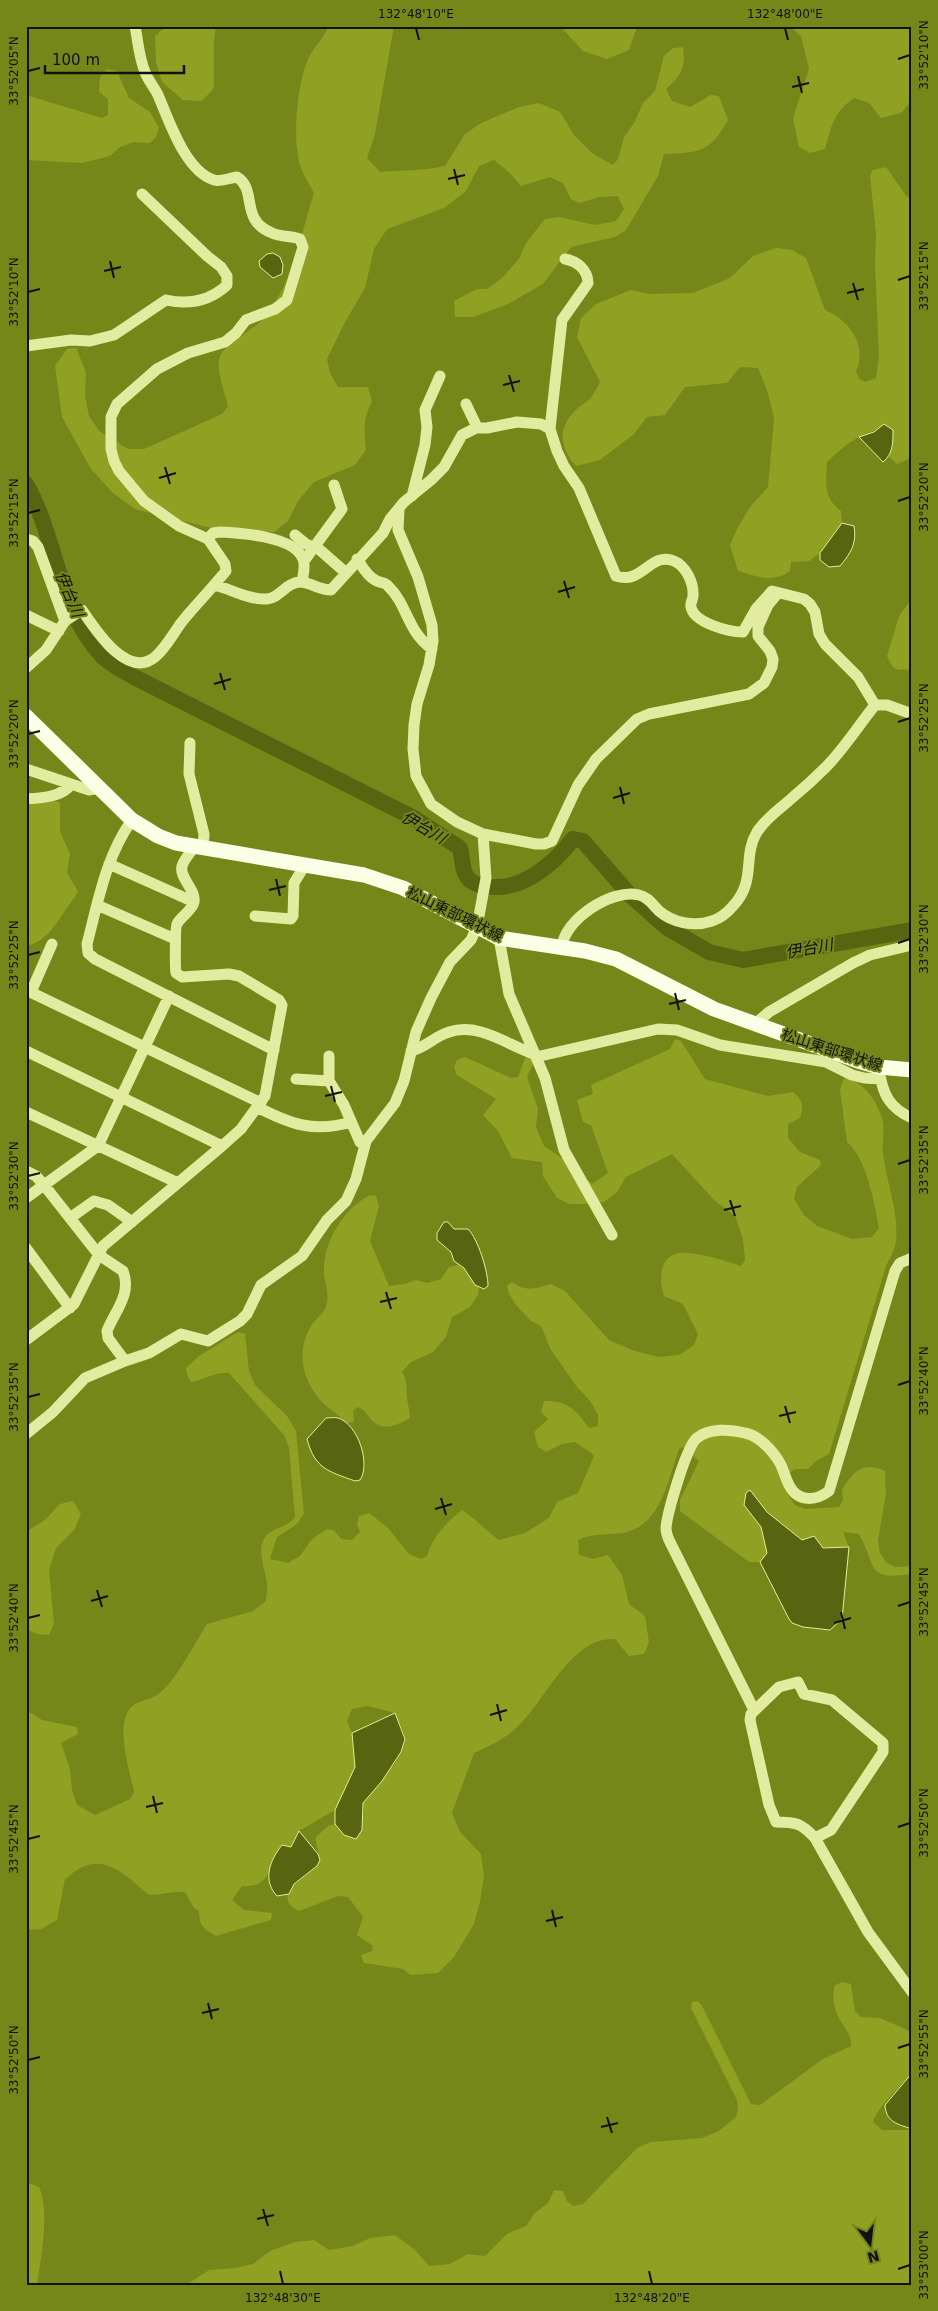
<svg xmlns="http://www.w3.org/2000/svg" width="938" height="2311" viewBox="0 0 938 2311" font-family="'DejaVu Sans','Noto Sans JP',sans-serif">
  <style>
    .green { fill: #8fa022 }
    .water { fill: #576511; stroke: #e4ef94 }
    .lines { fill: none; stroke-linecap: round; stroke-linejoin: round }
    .river { stroke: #576511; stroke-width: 16 }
    .minor { stroke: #e2eca1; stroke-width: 11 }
    .major { stroke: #faffe6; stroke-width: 15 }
    .ticks { fill: none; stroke: #111; stroke-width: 2 }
    .labels { text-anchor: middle; stroke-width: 4; stroke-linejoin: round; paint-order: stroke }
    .street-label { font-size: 15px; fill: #111; stroke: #76871a }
    .water-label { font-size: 16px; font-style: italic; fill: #111; stroke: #76871a }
    .neatline { fill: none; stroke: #111; stroke-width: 2 }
    .ticks-label { font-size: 12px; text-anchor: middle; fill: #111 }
  </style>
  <rect width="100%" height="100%" fill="#76871a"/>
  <path class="green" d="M166,26H216L214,40V88L202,101L183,100L162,82L156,62L155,36Z
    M328,26H394L375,134L367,158L380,172C402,170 423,171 445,166L465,134L481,123L519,107L539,103L560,112L574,135L593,154L613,165L618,159L624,137L634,123L643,103L655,91L664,56L673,48L683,47C686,68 681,76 666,89L672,101L690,107L711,95L719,96L728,120C710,152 700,153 664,154L658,176L626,230L615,237L571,247L543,284L508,304L473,317H455L454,301L477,289H487L502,278L519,259L526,243L545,219L559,217L595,225L616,221L624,209L618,196L600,197L579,203L571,199L563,183L550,177L521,186L509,172L494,160L479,166L466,191L444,208L387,229L374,249L365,288L345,322L327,359L330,373L338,387H368L372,402C363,417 364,433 366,450L355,465L314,482L298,501L288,521L274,532H252L215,529L135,509L113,493L91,469L62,417L55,366L67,349L76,348L86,372L85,396L89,416L99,431L128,449H144L222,414L228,406C225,392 214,366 221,354C228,342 255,329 265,317C294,280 300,236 314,193C309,184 303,174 300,165C292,138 297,80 310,55C316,44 324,39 328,26Z
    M560,26H639L635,32L629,50L607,59L583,51Z
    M789,26H912V100L901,113L881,118L869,103L854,98C833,113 832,125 825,149L810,153L799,147L793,118L809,69L801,36Z
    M107,69L117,71L129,98L150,112L159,128L156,137L150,143L134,142L120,147L110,156L82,163L26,160V95L102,118L108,115V99L99,92L100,77Z
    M886,167L907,197H912L911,458L897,464L889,457L893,443L884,424C875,431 868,433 859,437C847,443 837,453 827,462C826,482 823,498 841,511L842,523L820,553L809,561L791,562L790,571C774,583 757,577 738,571L730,545L738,527L750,507L768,487L774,418L767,390L758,368L740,367L727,383L685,387L665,415L647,417L634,434L600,460L576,466C559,447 557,426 578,408C581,405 587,402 590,399C594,394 597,387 600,382L577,337L581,318L596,304L631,290L649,294L693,293L730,278L753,256L776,248L792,250L806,258L825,310C849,320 868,345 856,371L859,379L865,382L876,378L879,357L875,264L876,234L870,176L873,170Z
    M912,599V669C895,671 894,671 887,656L899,616Z
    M54,800L60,803V831L70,854L67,873L78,891C74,900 68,905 63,914C53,928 45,942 26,946V805Z
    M675,1039L681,1041L705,1079L768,1096L793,1092C803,1100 804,1106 800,1118L788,1124V1138L800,1152L820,1160L821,1165L797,1187L794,1199L804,1215L817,1226L852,1239L872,1237L879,1228C874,1202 867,1159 847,1142L840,1090L844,1078C864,1081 876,1100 882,1118C885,1129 882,1142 883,1153C886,1181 899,1212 896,1241C895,1249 890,1258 886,1266L829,1454L816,1461L808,1469H795L789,1473L784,1489L795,1505L805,1509L839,1507L843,1500L842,1490C853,1471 863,1461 885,1471L886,1493L878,1540L880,1553L887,1563L896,1567L912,1566V1574C865,1581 877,1566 859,1534L843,1532L849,1547C840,1548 830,1549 822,1547C792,1539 768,1514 750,1490L744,1505L761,1527L767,1553L760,1562H749L680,1511V1500L699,1461L683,1447L679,1449C668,1480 661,1526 623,1533C608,1535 592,1533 578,1540L579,1555L593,1559L608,1555L622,1575L629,1604L645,1616L649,1642L644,1654L629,1656L615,1639C571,1636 545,1702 517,1727C505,1739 489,1746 474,1753L452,1813L460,1832L481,1854L484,1876L480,1902L474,1924L454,1957L438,1973L411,1975L403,1969L364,1963L361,1955L372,1951L373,1946L357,1935L363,1917L348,1897L338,1896L299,1911C268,1895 308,1877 317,1866C323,1859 315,1846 316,1837L328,1826L335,1824L344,1835L364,1814L363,1803C374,1790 406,1756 405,1738C404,1730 398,1720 395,1713L368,1706L352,1709L347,1721L352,1733L355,1767L335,1810L299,1831L291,1847L274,1856C268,1876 266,1887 242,1886L232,1900L244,1910L272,1913L271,1920L216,1936C204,1929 199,1926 199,1911L194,1908L185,1892C173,1891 162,1895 149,1895C132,1881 110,1856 85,1866C78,1868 71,1875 65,1879L57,1920L41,1929L26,1930V1710L42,1720L77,1727L78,1734L61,1743L70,1769L72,1790L77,1805L95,1815L130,1799L134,1792C130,1770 112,1719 135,1704C143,1699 153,1700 162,1691C175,1681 197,1640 207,1624L253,1611L266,1601C266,1595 268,1589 267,1584C266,1570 254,1547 268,1534C276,1527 288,1527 295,1517L289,1448L284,1435L229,1373C214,1372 206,1379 191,1382L187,1375L186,1368L199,1356L238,1332L245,1334L249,1371L255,1385L287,1416L296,1431L304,1514L296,1525L277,1537L270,1559L288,1563L300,1556L312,1539L327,1529L334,1530L341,1539L352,1540L360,1532L357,1524L359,1516L369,1513L388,1528L409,1554L421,1559L427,1556C432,1537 447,1522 462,1510C476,1519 486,1531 499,1540L525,1533L549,1518L557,1502L578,1493L594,1456C589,1449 581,1448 575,1442L562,1444L546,1452L538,1447L534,1432L548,1419L541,1412L544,1401C566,1400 577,1410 589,1428L598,1426V1415L591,1402L577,1387L551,1350L541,1326L531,1321L516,1305L509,1294L507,1286L512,1282C526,1292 535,1289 551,1284L565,1291L609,1340L632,1350L658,1357L679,1355L694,1345L698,1334L683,1304L664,1296C659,1281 658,1256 680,1253C693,1251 728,1261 741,1266L745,1260L743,1239L735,1216L714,1200L672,1154L626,1177L617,1192L604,1202L583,1204H569L557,1198L543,1176L542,1162L512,1158L498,1131L483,1115L496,1099L457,1075L454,1067L457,1060L465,1057L511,1078L518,1077L526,1056H532L533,1064L527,1077L538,1109L536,1127L544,1146L572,1165L592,1184L608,1173L591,1125L583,1122L577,1100L593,1094L591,1085L670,1049Z
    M370,1195L376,1196L379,1206L370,1241L389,1286L404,1284L416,1280L427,1283L441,1279L449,1267L458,1265L464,1268L479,1288L478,1295L470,1307L452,1317L446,1337L433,1352L411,1362L402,1372C408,1382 406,1387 407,1397C407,1404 410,1408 410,1418C400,1424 385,1431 375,1423C367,1417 367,1410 357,1407L353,1411L354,1422L347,1423C341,1420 339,1415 333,1411C307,1393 293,1358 310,1328C315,1318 325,1314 327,1303C329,1290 325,1285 324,1273C323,1242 343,1209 370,1195Z
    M73,1501L81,1514L74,1530L56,1548L49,1570L54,1624L49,1635L37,1634L26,1629V1532L45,1520L60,1504Z
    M842,1982L851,1984L855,2011L861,2017L880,2018L912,2032V2073C900,2087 878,2106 873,2122L882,2130H912V2285H186L209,2270L235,2268L253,2264L270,2251L295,2242L314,2240L329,2250L353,2246L370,2238L395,2235L415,2250L429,2266L450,2264L468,2254L485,2256L507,2234L526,2226L535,2213L548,2203L554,2190L563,2191L567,2201L573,2206L583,2204L637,2148L651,2142L702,2138L719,2131L736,2117L738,2109L737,2100L691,2008L692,2002L697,2001L701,2004L751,2104L760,2105L823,2059L851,2046C852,2033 842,2026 837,2014C833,2005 833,1996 834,1986Z
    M26,2182L39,2187C50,2211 41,2258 37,2285H26Z"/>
  <path class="water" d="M273,253L280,257L283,265L282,274L273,278L260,267L259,261L267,254Z
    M884,424L893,430C893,443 893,454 883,462L859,437L874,432Z
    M842,523L854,526C857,543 851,553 840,566L829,567L820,560V553Z
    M444,1222H448L454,1229H468C478,1239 488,1271 488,1286L484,1289L475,1285L464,1268L454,1261L451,1252L437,1240V1233Z
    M326,1418C330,1418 335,1417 338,1418C358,1424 371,1464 360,1480L355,1481C328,1471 315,1469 307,1439Z
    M750,1490L767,1512L802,1540L814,1536L823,1548L849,1547L842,1619L830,1630L803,1627L792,1623L789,1619L760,1562L767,1553L761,1527L744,1505L746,1493Z
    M395,1713L405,1739L401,1752L382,1781L363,1803L362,1830L356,1839L344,1835L335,1824V1810L355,1767L352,1733Z
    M299,1831L318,1854L320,1860L317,1866L294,1884L289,1894L277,1896C262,1880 270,1860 282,1845L291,1847Z
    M912,2073V2129C897,2124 886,2122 885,2105Z"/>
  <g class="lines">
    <path class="river" d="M26,484C57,538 58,609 102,656C110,664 124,671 134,677L414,818L460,848C462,856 462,868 466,875C470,883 477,885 485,886C520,893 553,865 573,839L583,841L629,894L666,927L709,952L743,960L912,930"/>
    <path class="minor" d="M135,26C138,41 139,58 145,72C148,80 154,87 158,95C169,120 185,171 214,180C221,182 230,178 237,177C258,190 239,220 272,233C281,237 291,236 300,239L303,247L287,300L275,309L246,320L236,333L225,342L188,353L157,369L117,404L111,417V449L114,461L119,471L144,501L179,526L208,539L225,564L226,571L214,585
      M565,259C577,261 588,270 588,283L562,320L550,429L557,451L564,466L579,488L616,576C643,585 650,551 674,561C686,566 694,583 693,596C693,600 690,602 691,607C694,623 729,632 743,632L756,609L772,591L804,599L810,604L815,612L819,634L825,644L858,677L875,705
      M26,346L71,340L90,341L114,335L166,300C189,305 210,301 227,285V276L221,267L207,256L142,194
      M466,404L476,425
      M412,496L425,445L427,427L425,410L440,376
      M399,509L398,530L418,577L432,625L433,641L429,665L417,704L414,725L413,749L416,776L431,804L457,822L483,834L536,844H544L552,841L578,785L596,759L637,719L649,714L749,694L764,683L772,667L773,659L770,651L758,636V627L768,605L778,593
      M295,535L306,544L320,550L345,572
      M26,539L33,541L38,547L65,621
      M208,539L213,533L220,532C240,533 295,536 303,559C306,566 303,575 302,582
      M357,559C362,566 367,576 375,580C379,583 385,582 388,586C408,605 406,630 432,649
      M304,561L342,509L334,485
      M26,615L59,631
      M26,668L46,650L65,621L82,610C95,629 127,680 155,657C165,649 173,634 181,623C191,610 203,598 214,585C231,589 249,600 267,599C280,598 286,582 301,582C311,583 320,590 331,590L383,533L390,519L404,502L431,480L444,467L462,435L476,428H487L517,422L541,424L550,429
      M875,705H887L912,714
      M190,743L189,774L204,834L203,848
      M26,769L89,790L100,788
      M26,799C40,798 63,797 71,784
      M132,820C106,856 98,902 87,944L88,953L95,959L274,1050
      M109,864L194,902
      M97,905L175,939
      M255,916L291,919L293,916L294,883L305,865
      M499,938L509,994L545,1078L564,1150L612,1235
      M562,948C563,920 612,888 639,895C648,897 652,904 659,911C673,923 694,927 712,921C721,918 728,912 733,906C757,880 742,857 757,832C766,818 780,809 792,798C804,788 815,778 826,767C844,749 859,725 875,705
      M26,990L261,1103
      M31,992L52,944
      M755,1024L769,1012L853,963L870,955L912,945
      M26,1051L222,1146
      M411,1051C425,1048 435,1036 449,1032C479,1022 507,1045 534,1054
      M329,1056V1081
      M536,1057L658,1029L677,1030L720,1045L826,1062L852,1075L864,1078L881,1079
      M879,1071C883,1094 889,1108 912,1118
      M296,1079L329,1081L344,1105L360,1142L365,1145
      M257,1107C290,1124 314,1133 351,1122
      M26,1112L178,1183
      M26,1171L36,1176L44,1185L99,1255L123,1271C132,1294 115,1311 107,1331L108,1338L125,1361
      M26,1198L98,1146L169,996
      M70,1218L94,1201L108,1205L132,1222
      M26,1248L70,1308
      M26,1340L74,1304L103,1246L222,1146L241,1129L265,1096L282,1005L279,1000L239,976L229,974L182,977L176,973C175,968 175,927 177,924C181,916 192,911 194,902C196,889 179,878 182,866C184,859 191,852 195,846
      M26,1434L53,1412L85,1378L125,1361L149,1353L181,1334L208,1341L240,1321L247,1314L261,1285L302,1256L327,1220L346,1201L356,1179L366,1141L395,1103L404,1081L416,1032L431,998L450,962L471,940L477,927L486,878L483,834
      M754,1710L670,1542C668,1538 666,1533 666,1528C667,1514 687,1444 697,1438C709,1428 730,1429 745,1433C760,1436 774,1452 781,1465C784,1472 786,1480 790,1487C799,1502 816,1501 829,1491L895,1271L900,1263L912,1258
      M815,1838L831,1830L883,1752V1743L832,1700L804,1694L798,1682L779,1687L751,1714L750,1720L769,1805L776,1822C796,1822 801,1823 815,1838L868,1932L912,1992"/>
    <path class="major" d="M26,716L132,820L158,836L176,843L364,875L403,888L499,938L585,951L616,959L714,1009L858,1061L879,1067L912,1070"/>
  </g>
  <path class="ticks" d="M416,28L419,40M785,28L788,40M898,59L910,55M28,71L40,68M798,76L802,93M792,87L809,83M454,169L458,185M448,179L465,175M110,261L114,278M104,271L121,267M898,280L910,276M853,283L858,300M28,292L40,289M847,293L864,289M509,375L514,392M503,385L520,381M165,467L170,484M159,478L176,473M898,501L910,497M28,513L40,510M564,581L569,598M558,592L575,587M220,673L225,690M214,684L231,679M898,722L910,718M28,734L40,731M620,787L624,804M613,798L630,793M276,879L280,896M269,890L286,886M898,943L910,939M28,955L40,952M675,993L679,1010M669,1004L686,1000M331,1086L335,1102M325,1096L342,1092M898,1164L910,1160M28,1176L40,1173M730,1200L735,1216M724,1210L741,1206M386,1292L391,1309M380,1302L397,1298M898,1385L910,1381M28,1397L40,1394M785,1406L790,1423M779,1416L796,1412M441,1498L446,1515M435,1509L452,1504M97,1590L102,1607M91,1601L108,1596M898,1606L910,1602M841,1612L845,1629M28,1618L40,1615M834,1623L851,1618M497,1704L501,1721M490,1715L507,1710M153,1796L157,1813M146,1807L163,1803M898,1827L910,1823M28,1839L40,1836M552,1910L556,1927M546,1921L563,1917M208,2003L212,2019M202,2013L219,2009M898,2048L910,2044M28,2060L40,2057M607,2117L612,2133M601,2127L618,2123M263,2209L268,2226M257,2219L274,2215M898,2269L910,2265M280,2271L283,2284M649,2271L652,2284"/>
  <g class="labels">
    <g class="street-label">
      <text transform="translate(455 914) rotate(26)" y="5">松山東部環状線</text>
      <text transform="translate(832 1050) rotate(18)" y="5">松山東部環状線</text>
    </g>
    <g class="water-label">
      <text transform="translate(70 594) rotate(67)" y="6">伊台川</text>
      <text transform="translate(424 827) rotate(30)" y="6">伊台川</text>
      <text transform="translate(809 948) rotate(-10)" y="6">伊台川</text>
    </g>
  </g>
  <rect width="938" height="2311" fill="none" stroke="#76871a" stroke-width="55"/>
  <g transform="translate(870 2244) rotate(165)" stroke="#76871a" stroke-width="4" paint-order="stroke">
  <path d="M0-4L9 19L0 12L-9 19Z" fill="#111111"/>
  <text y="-8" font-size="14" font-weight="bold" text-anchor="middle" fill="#111111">N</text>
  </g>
  <path d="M45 65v8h139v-8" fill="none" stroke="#111111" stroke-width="2.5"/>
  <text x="52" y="65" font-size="15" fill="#111111" stroke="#76871a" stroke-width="4" paint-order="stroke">100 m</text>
  <rect x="28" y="28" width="882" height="2256" class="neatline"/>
  <g class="ticks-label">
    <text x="416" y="18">132°48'10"E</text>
    <text x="785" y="18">132°48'00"E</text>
    <text transform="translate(924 55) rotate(-90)" y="4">33°52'10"N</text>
    <text transform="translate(14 71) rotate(-90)" y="4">33°52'05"N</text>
    <text transform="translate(924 276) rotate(-90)" y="4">33°52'15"N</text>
    <text transform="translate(14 292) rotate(-90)" y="4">33°52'10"N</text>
    <text transform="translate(924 497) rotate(-90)" y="4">33°52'20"N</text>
    <text transform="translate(14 513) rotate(-90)" y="4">33°52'15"N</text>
    <text transform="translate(924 718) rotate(-90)" y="4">33°52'25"N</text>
    <text transform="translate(14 734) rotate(-90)" y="4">33°52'20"N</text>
    <text transform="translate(924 939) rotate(-90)" y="4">33°52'30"N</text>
    <text transform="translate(14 955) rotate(-90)" y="4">33°52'25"N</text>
    <text transform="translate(924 1160) rotate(-90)" y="4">33°52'35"N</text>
    <text transform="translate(14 1176) rotate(-90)" y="4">33°52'30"N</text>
    <text transform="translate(924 1381) rotate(-90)" y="4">33°52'40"N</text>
    <text transform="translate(14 1397) rotate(-90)" y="4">33°52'35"N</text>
    <text transform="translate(924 1602) rotate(-90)" y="4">33°52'45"N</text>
    <text transform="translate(14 1618) rotate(-90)" y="4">33°52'40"N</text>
    <text transform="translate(924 1823) rotate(-90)" y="4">33°52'50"N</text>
    <text transform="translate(14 1839) rotate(-90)" y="4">33°52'45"N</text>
    <text transform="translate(924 2044) rotate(-90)" y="4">33°52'55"N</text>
    <text transform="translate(14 2060) rotate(-90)" y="4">33°52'50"N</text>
    <text transform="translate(924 2265) rotate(-90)" y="4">33°53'00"N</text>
    <text x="283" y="2302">132°48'30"E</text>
    <text x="652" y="2302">132°48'20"E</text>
  </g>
</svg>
